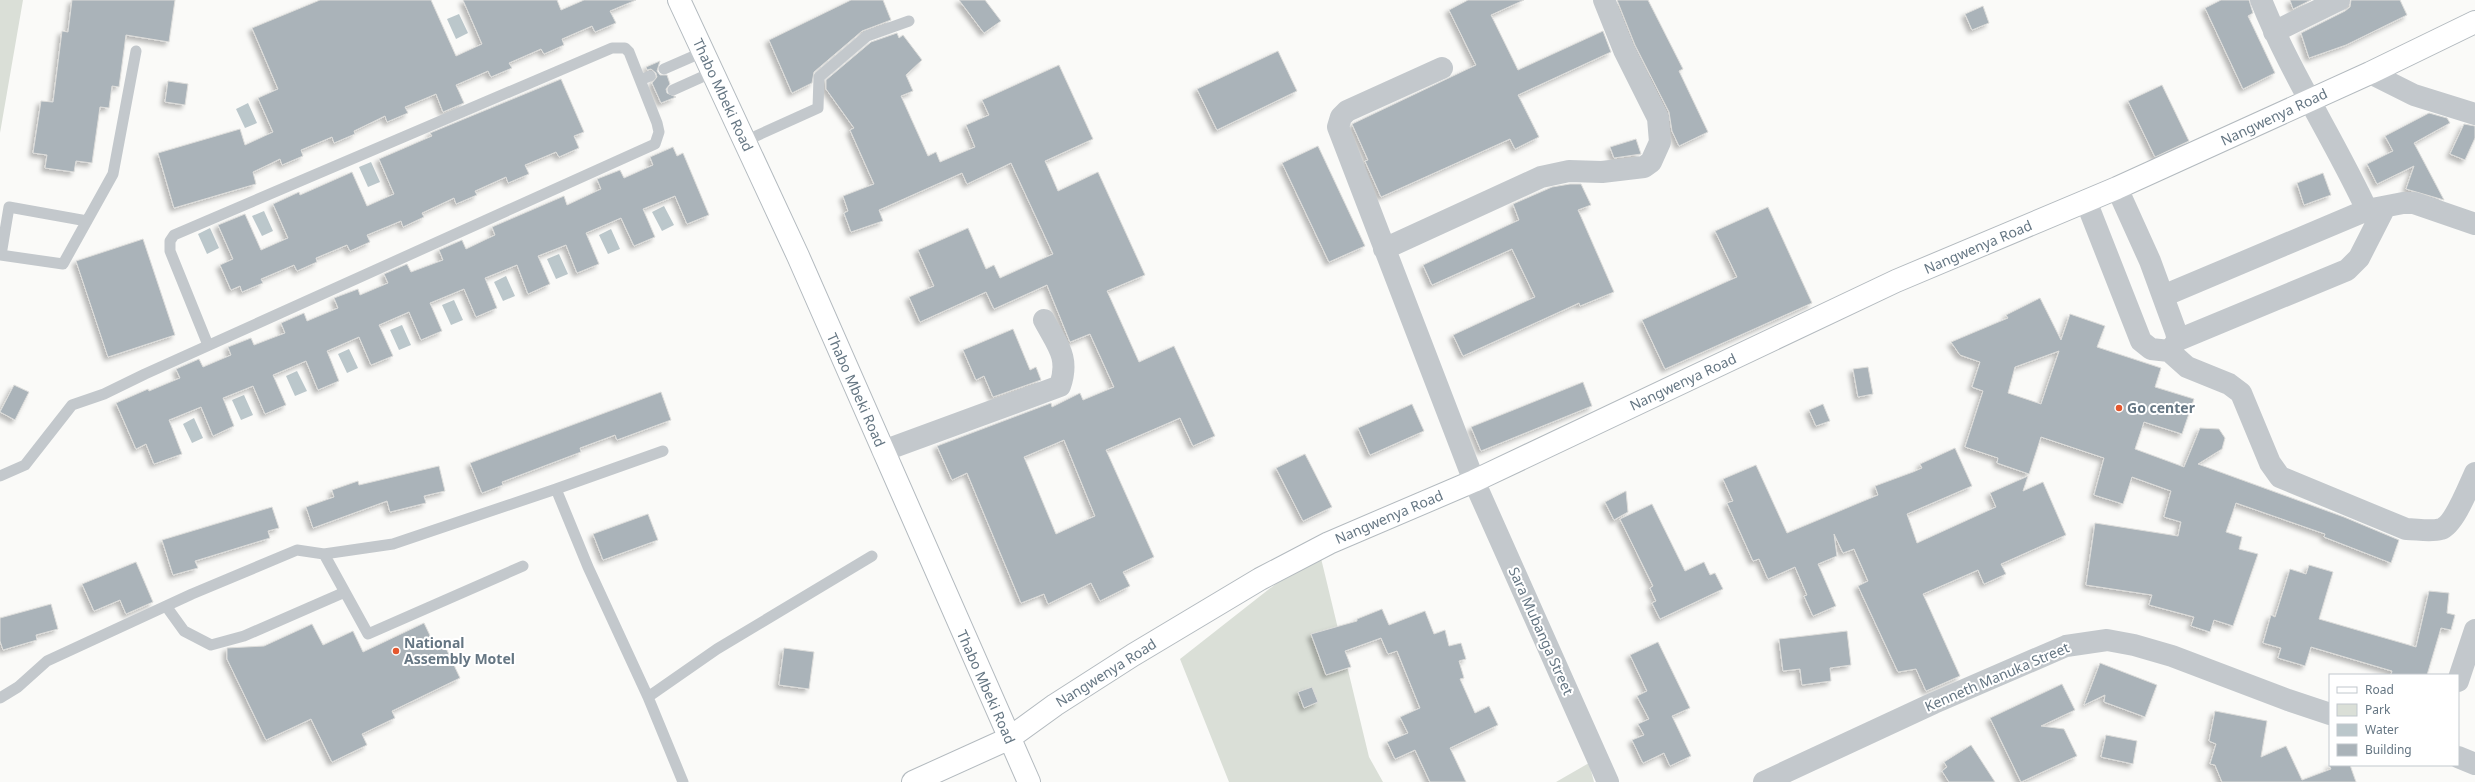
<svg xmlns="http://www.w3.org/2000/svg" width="2475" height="782" viewBox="0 0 2475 782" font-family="'Noto Sans',sans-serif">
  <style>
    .green { fill: #dadfd7 }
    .water { fill: #bbc7cb }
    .building { fill: #aab3b9; stroke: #dcdcda; fill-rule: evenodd; filter: url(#shadow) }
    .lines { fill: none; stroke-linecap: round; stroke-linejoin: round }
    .secondary-casing { stroke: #b3babf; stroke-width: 24 }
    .lane { stroke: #c3c8cc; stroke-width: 11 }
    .street { stroke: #c3c8cc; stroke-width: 22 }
    .secondary { stroke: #fff; stroke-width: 22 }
    .poi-dot { fill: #e4572e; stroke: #fff; stroke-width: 1.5 }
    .labels { text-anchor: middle; stroke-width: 4; stroke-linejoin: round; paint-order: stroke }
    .street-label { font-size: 14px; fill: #657683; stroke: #fff }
    .poi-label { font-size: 14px; font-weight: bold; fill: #657683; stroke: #fff; text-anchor: start }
  </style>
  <defs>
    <filter id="shadow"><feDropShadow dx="-3.5" dy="3.5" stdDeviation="2" flood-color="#0004"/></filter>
  </defs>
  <rect width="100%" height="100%" fill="#fafaf8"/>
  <path class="green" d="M0,0H23L0,133Z
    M1319,550L1369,757L1383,782H1229L1180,659Z
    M1589,763L1594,782H1556Z"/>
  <path class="water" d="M459,14L468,33L456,39L447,19Z
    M248,103L257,123L245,128L236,109Z
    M371,162L380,182L368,187L359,167Z
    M664,206L674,225L662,231L652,212Z
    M264,211L273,231L262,236L252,216Z
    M210,228L219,248L207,254L198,234Z
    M611,229L620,249L608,254L599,235Z
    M559,254L568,274L556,279L547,259Z
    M506,276L515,296L503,301L494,282Z
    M454,300L463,320L451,325L442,305Z
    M402,325L411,345L399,350L390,330Z
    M349,349L358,368L347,373L338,354Z
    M297,371L307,391L295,396L286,376Z
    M244,395L253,415L241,420L232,400Z
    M194,418L203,438L192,443L183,424Z"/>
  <path class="building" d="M72,0H175L169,42L126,35L119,87L112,86L109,108L100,107L92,163L76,161L74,172L45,168L47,155L33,153L41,101L53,102L62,31L68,32Z
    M320,0H431L456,56L482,44L463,0H557L561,10L584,0H636L610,11L616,23L595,32L592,26L562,39L564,45L544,54L541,49L509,63L512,68L491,77L488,71L456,85L464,103L443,112L436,94L405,107L408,113L387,122L385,116L354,131L355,134L334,143L332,137L301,150L303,156L282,165L280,159L253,172L256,184L174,208L158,153L240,129L245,145L273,132L258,98L278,89L252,28Z
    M851,0H883L891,20L862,31L814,72L812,83L792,93L769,40Z
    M959,0H985L1001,21L984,33Z
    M1468,0H1524L1491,15L1518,70L1603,31L1611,52L1518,95L1539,137L1515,149L1510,139L1381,197L1365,161L1368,160L1352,124L1476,65L1449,10Z
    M1617,0H1648L1683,69L1679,71L1708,132L1679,146L1672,131L1669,112L1635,45Z
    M2221,0H2249L2253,13L2248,16L2275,73L2243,89L2205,8Z
    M2290,0H2311L2293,9Z
    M2351,0H2400L2407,15L2346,45L2309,58L2301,33L2345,11L2350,7Z
    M1983,6L1989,23L1972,30L1965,14Z
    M897,33L899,38L903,35L922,60L906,75L913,91L901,96L928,156L936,152L940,162L975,147L966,125L989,115L982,100L1059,65L1093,139L1045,161L1058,191L1098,172L1145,275L1107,291L1139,362L1174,346L1215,436L1193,446L1180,418L1106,450L1154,557L1123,572L1130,586L1100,601L1091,583L1048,604L1044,594L1021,603L967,473L952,480L937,446L1051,403L1052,407L1080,393L1083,400L1114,387L1090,334L1070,342L1047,285L994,309L986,292L920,322L909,297L934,286L918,250L968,228L986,269L994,265L1000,278L1053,254L1011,163L967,184L962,173L879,210L883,221L851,232L844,213L848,211L843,196L874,184L850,130L854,128L826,89V80L871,42ZM1064,440L1095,516L1056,534L1024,457Z
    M1278,51L1297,91L1217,130L1197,89Z
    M660,61L657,71L660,75H667L670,84L666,89L667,93L676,97L661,103L652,83L657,77L656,73L651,69L647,70L646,67Z
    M561,79L584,132L574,136L579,148L559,157L556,152L525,165L529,174L508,183L506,177L475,191L477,195L456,204L454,198L422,213L424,217L403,227L401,221L367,235L370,242L350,251L347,245L316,258L317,262L297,271L294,265L261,279L263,283L242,292L240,286L231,290L220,265L233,259L218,225L245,214L261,250L288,238L273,204L299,192L300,195L352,172L367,206L394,194L379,159L432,136L430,133Z
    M168,81L188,84L185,105L165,102Z
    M2162,85L2189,141L2155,157L2128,101Z
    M2429,113L2447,118L2450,123L2414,143L2444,200L2406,189L2414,166L2377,184L2367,164L2393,151L2385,136Z
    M2464,124L2475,126V138L2465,160L2450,154Z
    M1636,139L1641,154L1614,158L1610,147Z
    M1318,146L1365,246L1329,262L1282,163Z
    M673,147L677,156L683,153L709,215L687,224L675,196L643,209L655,237L634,246L621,218L586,233L599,264L577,273L566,245L538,256L550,284L528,294L517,265L485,278L497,308L476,317L464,289L430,303L442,331L421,340L409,312L379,325L393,356L371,365L359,337L327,351L339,381L318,390L306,361L273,375L286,405L265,414L253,386L223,398L234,426L213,436L201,407L169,420L182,454L154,464L146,444L136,449L116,403L148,389L149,391L180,378L176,369L199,359L203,367L231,355L228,347L251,338L254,345L285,333L281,323L304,313L307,321L338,308L334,298L358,289L360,295L388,283L384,274L407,264L411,272L443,260L439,250L462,240L466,249L495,235L492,227L564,196L567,205L601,189L597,179L620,170L624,178L653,165L650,157Z
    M2323,173L2331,195L2304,205L2297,183Z
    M1570,184H1581L1591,205L1578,210L1614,292L1580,306L1579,303L1463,356L1453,335L1535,297L1512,249L1432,285L1423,265L1519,220L1513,204L1552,187Z
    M1768,207L1812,303L1665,369L1642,320L1737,277L1715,231Z
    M143,239L175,335L108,357L76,261Z
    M2040,298L2061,340L2070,314L2105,326L2097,347L2161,368L2155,387L2194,399L2182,434L2144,422L2135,449L2184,467L2200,428L2219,429L2225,438L2222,449L2198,464L2344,517L2399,540L2391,563L2324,537L2325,534L2236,503L2226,532L2242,537L2239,549L2258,554L2233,626L2214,620L2210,632L2191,626L2194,617L2149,605L2152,595L2086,585L2095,523L2178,536L2181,522L2164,517L2171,491L2132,477L2123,504L2094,495L2104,458L2041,437L2029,474L1997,463L1998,458L1965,447L1983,391L1972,387L1980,362L1960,355L1951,342L2008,318L2006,315ZM2059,351L2041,404L2008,393L2015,367Z
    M1013,329L1030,370L1036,367L1041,380L993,397L984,376L976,380L963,350Z
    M1868,367L1873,394L1858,397L1853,369Z
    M1583,382L1592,406L1481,451L1471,427Z
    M14,385L29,392L15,420L0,412Z
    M661,392L671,420L617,440L615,435L580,448L581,452L502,482L503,485L482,493L470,463Z
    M1412,404L1424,431L1370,455L1358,428Z
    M1823,404L1830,421L1816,426L1809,410Z
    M1955,448L1972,486L1907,514L1917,543L1996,507L1990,493L2028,476L2023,491L2043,482L2066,535L2001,564L2006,574L1984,584L1978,570L1923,594L1960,676L1926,691L1916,669L1898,672L1858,586L1868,581L1854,549L1843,553L1834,534L1837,556L1818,564L1836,606L1813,616L1804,596L1807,595L1795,567L1768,579L1759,559L1753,561L1727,503L1733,501L1723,479L1756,465L1787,533L1878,495L1875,486L1913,472L1922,468L1920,464Z
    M1305,454L1332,507L1303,521L1276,468Z
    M439,466L445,491L424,496L426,503L390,512L387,501L313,528L306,507L334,497L332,490L358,481L359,485Z
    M1626,491L1628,512L1614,520L1605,502Z
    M1652,504L1685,571L1704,562L1710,575L1715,573L1723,589L1660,619L1652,603L1656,601L1650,588L1653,586L1620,519Z
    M272,507L279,528L268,531L270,538L195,561L198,568L173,575L162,540Z
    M648,514L658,540L603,560L593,534Z
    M136,562L153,602L126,614L120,600L94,611L82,584Z
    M2309,565L2333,572L2319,619L2416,647L2429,591L2449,593L2447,613L2455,615L2451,630L2441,628L2427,675H2391L2392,671L2311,647L2305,666L2278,658L2281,648L2263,643L2271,615L2275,617L2290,569L2306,574Z
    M51,604L58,629L36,635L37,640L3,650L0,641V618Z
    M1382,609L1389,625L1425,611L1434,634L1445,630L1449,646L1461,643L1466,659L1459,661L1464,678L1460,679L1475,713L1489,706L1498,725L1450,748L1466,782H1430L1415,750L1395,759L1387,742L1408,733L1400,717L1420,708L1397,651L1388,654L1381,638L1345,651L1351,667L1326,675L1311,634L1357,621V619Z
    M424,623L437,650L445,646L460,678L392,711L395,718L362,734L367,745L332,762L311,719L266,740L227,659V648L264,646L312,624L323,645L353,631L363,652Z
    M1847,631L1851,665L1830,668L1831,681L1802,685L1800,669L1783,671L1779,639Z
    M1658,642L1690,708L1672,716L1691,756L1670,766L1664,753L1643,763L1632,740L1644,735L1638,724L1649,719L1637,696L1647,691L1630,655Z
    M784,648L814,652L809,689L779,685Z
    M2100,663L2157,685L2145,717L2104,702L2105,695L2084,705Z
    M2062,684L2075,710L2041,726L2064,729L2077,756L2021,782L1990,718Z
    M1312,687L1318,702L1304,708L1298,692Z
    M2215,711L2267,721L2261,757L2286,746L2302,780L2331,769L2329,765H2350L2356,782H2222L2215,765L2210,764L2216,744L2209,741Z
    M2106,735L2137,741L2133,764L2101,757Z
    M1971,745L1995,782H1949L1942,771L1947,767L1944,762Z"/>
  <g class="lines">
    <g class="secondary-casing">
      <path id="secondary" d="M679,0L798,256L1029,782
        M913,782L1008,739L1055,705L1133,655L1260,579L1329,543L1474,481L1896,281L2117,188L2370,73L2475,22"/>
    </g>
    <path class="lane" d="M664,69L703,52
      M640,80L650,76
      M673,90L713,72
      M745,141L818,108L819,77L867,36L909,21
      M0,255L63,264L113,174L136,51
      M1,255L9,207L87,221
      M0,476L25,465L72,405L104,394L145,374L655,144L659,132L657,123L629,52L625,48H612L174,235L170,241V251L208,345
      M556,489L663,451
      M324,554L368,634L523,566
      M166,606L184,631L211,645L244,636L345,592
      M648,697L717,649L872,556
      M0,698L18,687L47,661L192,594L297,550L324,554L393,544L556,489L588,567L648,697L683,782"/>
    <path class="street" d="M2261,0C2290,73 2334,139 2367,210L2403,203H2414L2475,224
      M2274,32L2339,0
      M1442,68L1347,111L1341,117L1338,127L1474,481L1608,782
      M2370,73L2414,95L2475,114
      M2117,188L2150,261L2176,332L2178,340L2170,350
      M2086,201L2141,341L2151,349L2169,351L2187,367L2229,384L2241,393L2270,463L2280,477L2406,529C2417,529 2430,532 2441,529C2454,525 2469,486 2475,473
      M1384,249L1541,177L1569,171L1602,172L1644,167L1651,162L1660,142L1658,118L1624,50L1604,0
      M2163,296L2367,210
      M2178,340L2347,270L2359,258L2385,207
      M883,451L1060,386C1070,357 1057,345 1044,320
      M2458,681L2475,630
      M2458,757L2475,764
      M1764,782L1934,703L2066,646L2107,640L2134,645L2172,656L2288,700L2330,714"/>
    <use href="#secondary" class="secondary"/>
  </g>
  <g class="poi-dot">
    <circle cx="2119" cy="408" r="4"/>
    <circle cx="396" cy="651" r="4"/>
  </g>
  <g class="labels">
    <g class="street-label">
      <text transform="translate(723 95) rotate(65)" y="5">Thabo Mbeki Road</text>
      <text transform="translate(2274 117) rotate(-25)" y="5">Nangwenya Road</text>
      <text transform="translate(1978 247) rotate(-23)" y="5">Nangwenya Road</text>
      <text transform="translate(1683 382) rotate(-25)" y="5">Nangwenya Road</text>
      <text transform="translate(856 390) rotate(66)" y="5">Thabo Mbeki Road</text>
      <text transform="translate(1389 517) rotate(-23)" y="5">Nangwenya Road</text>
      <text transform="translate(1541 631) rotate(66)" y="5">Sara Mubanga Street</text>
      <text transform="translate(1106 673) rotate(-32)" y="5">Nangwenya Road</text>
      <text transform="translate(1997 677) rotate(-23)" y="5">Kenneth Manuka Street</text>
      <text transform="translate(986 687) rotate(66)" y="5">Thabo Mbeki Road</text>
    </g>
    <g class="poi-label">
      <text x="2127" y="413">Go center</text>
      <text x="404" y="648">National<tspan x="404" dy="16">Assembly Motel</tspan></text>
    </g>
  </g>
  <rect x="2329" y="674" width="130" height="92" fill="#ffffff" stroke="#c1c8cd"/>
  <rect x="2337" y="687" width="20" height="6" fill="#ffffff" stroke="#c1c8cd"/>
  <text x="2365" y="694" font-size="12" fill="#657683">Road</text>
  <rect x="2337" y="704" width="20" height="12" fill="#dadfd7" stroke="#c1c8cd"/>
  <text x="2365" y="714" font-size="12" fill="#657683">Park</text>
  <rect x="2337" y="724" width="20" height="12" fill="#bbc7cb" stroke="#c1c8cd"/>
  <text x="2365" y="734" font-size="12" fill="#657683">Water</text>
  <rect x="2337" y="744" width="20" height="12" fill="#aab3b9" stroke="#c1c8cd"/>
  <text x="2365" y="754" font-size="12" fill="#657683">Building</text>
</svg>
